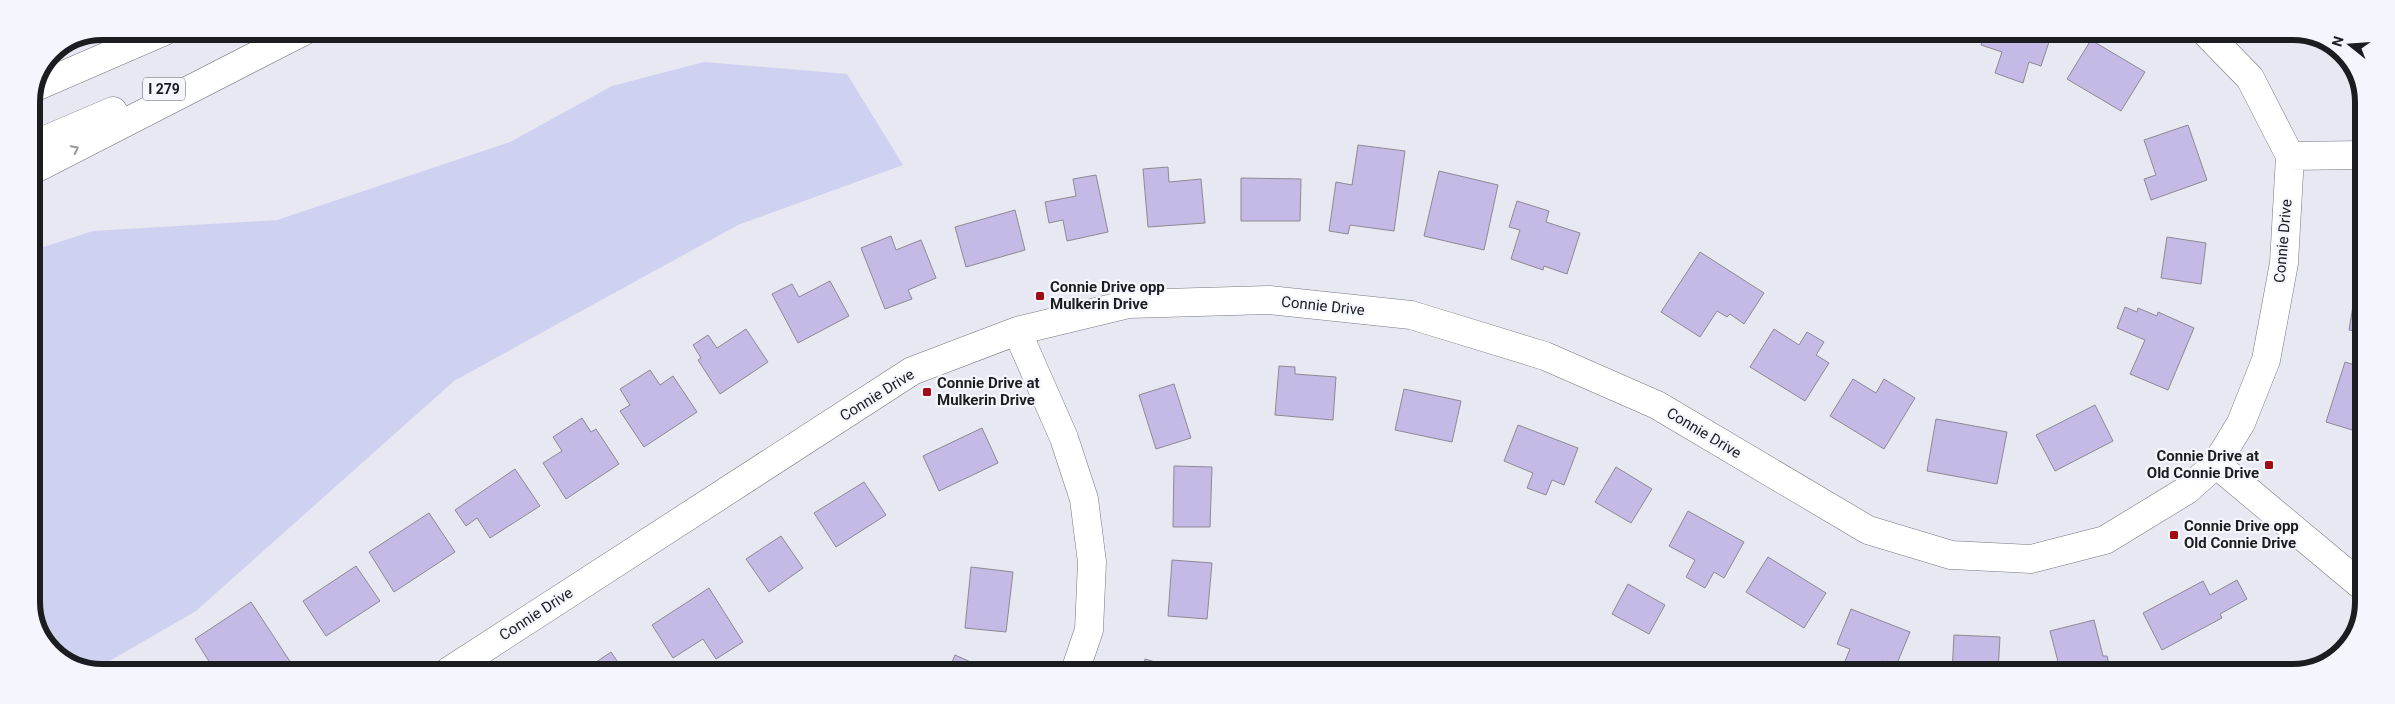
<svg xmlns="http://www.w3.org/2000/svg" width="2395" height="704" viewBox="0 0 2395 704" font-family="Roboto,sans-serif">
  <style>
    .green { fill: #cfd1f0 }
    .building { fill: #c5b9e5; stroke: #8d8a93 }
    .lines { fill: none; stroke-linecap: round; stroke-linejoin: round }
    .minor-casing { stroke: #777780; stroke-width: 29 }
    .motorway-casing { stroke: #777780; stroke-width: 29 }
    .minor { stroke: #fff; stroke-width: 28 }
    .motorway { stroke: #fff; stroke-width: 28 }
    .oneway { stroke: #99999b }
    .poi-dot { fill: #a40c14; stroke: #f5f6fd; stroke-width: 2 }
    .labels { text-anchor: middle; stroke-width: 4.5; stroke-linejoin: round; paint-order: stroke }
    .shield { fill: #f5f6fd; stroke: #5d5e62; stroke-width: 1 }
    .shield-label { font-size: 14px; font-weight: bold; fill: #1c1d20 }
    .street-label { font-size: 15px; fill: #1c1d20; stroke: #f5f6fd }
    .poi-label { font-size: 15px; font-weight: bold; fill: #1c1d20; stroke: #f5f6fd; text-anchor: start }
    .rim { fill: none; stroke: #1c1d20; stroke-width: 6 }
  </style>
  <rect width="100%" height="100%" fill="#e8e8f2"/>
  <path class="green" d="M704,62L847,74L903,165L738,225L454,381L196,611L94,670H84L49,648L31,607V251L93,231L277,220L510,142L612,86Z"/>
  <path class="building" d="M1985,33H2052L2041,66L2029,62L2023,83L1995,73L2002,52L1981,45Z
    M2091,40L2145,72L2121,111L2067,79Z
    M2188,125L2207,180L2151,200L2144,179L2156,175L2144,140Z
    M1358,145L1405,151L1394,231L1350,225L1348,234L1329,231L1336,182L1352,185Z
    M1168,167L1169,182L1201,179L1205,223L1148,227L1143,169Z
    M1439,171L1498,185L1484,250L1424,236Z
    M1096,175L1108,232L1067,241L1063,220L1049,223L1045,202L1076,196L1073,179Z
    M1241,178L1301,179L1300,221H1241Z
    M1517,201L1549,211L1546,222L1580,233L1567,274L1544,266L1543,270L1511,259L1520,230L1509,227Z
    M1015,210L1025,250L966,267L955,227Z
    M891,236L896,250L921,240L936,278L908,290L912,299L885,309L861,248Z
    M2167,237L2206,243L2201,284L2161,278Z
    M2363,243V332L2349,330Z
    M1700,252L1764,293L1744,324L1730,314L1727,317L1717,311L1700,337L1661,312Z
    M830,281L849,316L798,343L772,294L792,284L799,297Z
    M2125,307L2137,312L2138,308L2157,316L2158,312L2194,328L2168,390L2130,374L2145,340L2117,328Z
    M746,329L768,362L720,394L698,360L701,358L693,345L708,335L717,348Z
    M1774,329L1799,345L1807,332L1824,342L1816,355L1829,363L1805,401L1750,367Z
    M2345,362L2362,367V433L2326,422Z
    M1279,366L1295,367V374L1336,377L1333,420L1275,415Z
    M650,370L660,385L673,376L697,412L644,447L620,411L630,405L620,389Z
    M1853,379L1876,393L1884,379L1915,398L1884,449L1830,416Z
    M1174,384L1191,438L1156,449L1139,395Z
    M1404,389L1461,401L1452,442L1395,430Z
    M2095,405L2113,441L2055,471L2036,435Z
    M582,418L591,432L596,429L619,464L566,499L543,463L562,451L553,437Z
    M1936,419L2007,432L1997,484L1927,471Z
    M1518,425L1578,448L1564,485L1552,480L1546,495L1527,488L1533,473L1504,461Z
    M982,428L998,463L939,491L923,456Z
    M1174,466L1212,467L1210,527H1173Z
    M1616,467L1652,489L1631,523L1595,502Z
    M515,469L540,506L490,538L477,518L466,526L455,510Z
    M864,482L886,515L836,547L814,513Z
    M1688,511L1744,542L1724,578L1714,572L1705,588L1686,577L1695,560L1669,546Z
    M429,513L455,552L394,592L369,552Z
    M781,536L803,568L769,592L746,559Z
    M1768,557L1826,593L1804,628L1746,592Z
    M1172,560L1212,563L1207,619L1168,616Z
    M356,566L380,601L326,636L303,601Z
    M971,567L1013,572L1006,632L965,628Z
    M2237,580L2247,599L2220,614L2222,618L2162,650L2143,613L2203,581L2210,595Z
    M1628,584L1665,605L1649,634L1612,614Z
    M709,588L743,642L716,659L703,639L673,658L652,625Z
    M251,602L295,669L293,671H215L195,639Z
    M1851,609L1910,632L1896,666L1882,661L1878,672H1860L1843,666L1850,649L1837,644Z
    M2094,620L2103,656H2107L2111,673H2072L2070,667L2060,669L2050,631Z
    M1954,635L2000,637L1998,672H1952Z
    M611,652L624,671H583Z
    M955,655L991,671H933L936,664L949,669Z
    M1145,659L1189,672H1142Z"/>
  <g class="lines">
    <g class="minor-casing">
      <path id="minor" d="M2290,156L2363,155
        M1017,331L1064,438L1084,499L1092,562L1089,630L1075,671
        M2216,464L2362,586
        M449,671L912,371L1017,331L1129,304L1269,300L1411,315L1545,356L1657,405L1868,530L1951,555L2031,559L2105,540L2187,490L2216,464L2241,423L2266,360L2284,263L2290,156L2250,78L2206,33"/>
    </g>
    <g class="motorway-casing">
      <path id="motorway" d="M38,86L165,31
        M31,146L113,111
        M31,171L304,31"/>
    </g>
    <use href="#minor" class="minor"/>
    <use href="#motorway" class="motorway"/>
  </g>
  <defs><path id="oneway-chevron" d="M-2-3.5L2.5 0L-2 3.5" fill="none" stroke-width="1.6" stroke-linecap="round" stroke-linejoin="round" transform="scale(1.25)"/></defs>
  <use class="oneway" href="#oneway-chevron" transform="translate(75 149) rotate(-27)"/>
  <g class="poi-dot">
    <rect x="1035" y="291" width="10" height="10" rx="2.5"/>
    <rect x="922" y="387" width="10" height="10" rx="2.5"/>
    <rect x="2264" y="460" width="10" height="10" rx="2.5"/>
    <rect x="2169" y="530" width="10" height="10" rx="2.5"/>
  </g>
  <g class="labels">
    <rect class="shield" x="143" y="77.5" width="42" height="23" rx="4"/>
    <g class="shield-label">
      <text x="164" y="94">I 279</text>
    </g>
    <g class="street-label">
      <text transform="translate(2283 241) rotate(-85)" y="5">Connie Drive</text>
      <text transform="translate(1323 306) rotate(6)" y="5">Connie Drive</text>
      <text transform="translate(877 395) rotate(-32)" y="5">Connie Drive</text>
      <text transform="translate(1704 433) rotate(31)" y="5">Connie Drive</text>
      <text transform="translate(536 614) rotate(-33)" y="5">Connie Drive</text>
    </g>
    <g class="poi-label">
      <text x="1050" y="292">Connie Drive opp<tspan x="1050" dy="17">Mulkerin Drive</tspan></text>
      <text x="937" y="388">Connie Drive at<tspan x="937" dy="17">Mulkerin Drive</tspan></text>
      <text x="2259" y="461" text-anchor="end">Connie Drive at<tspan x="2259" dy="17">Old Connie Drive</tspan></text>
      <text x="2184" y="531">Connie Drive opp<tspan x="2184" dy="17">Old Connie Drive</tspan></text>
    </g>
  </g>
  <path d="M0 0H2395V704H0ZM102 40H2293A62 62 0 0 1 2355 102V602A62 62 0 0 1 2293 664H102A62 62 0 0 1 40 602V102A62 62 0 0 1 102 40Z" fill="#f5f6fd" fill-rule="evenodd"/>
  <path class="rim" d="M102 40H2293A62 62 0 0 1 2355 102V602A62 62 0 0 1 2293 664H102A62 62 0 0 1 40 602V102A62 62 0 0 1 102 40Z"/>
  <g transform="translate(2350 45) rotate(287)" stroke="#f5f6fd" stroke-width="4" paint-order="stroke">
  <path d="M0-4L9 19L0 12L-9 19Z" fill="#1c1d20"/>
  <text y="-8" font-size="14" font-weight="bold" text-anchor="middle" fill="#1c1d20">N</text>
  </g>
</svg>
